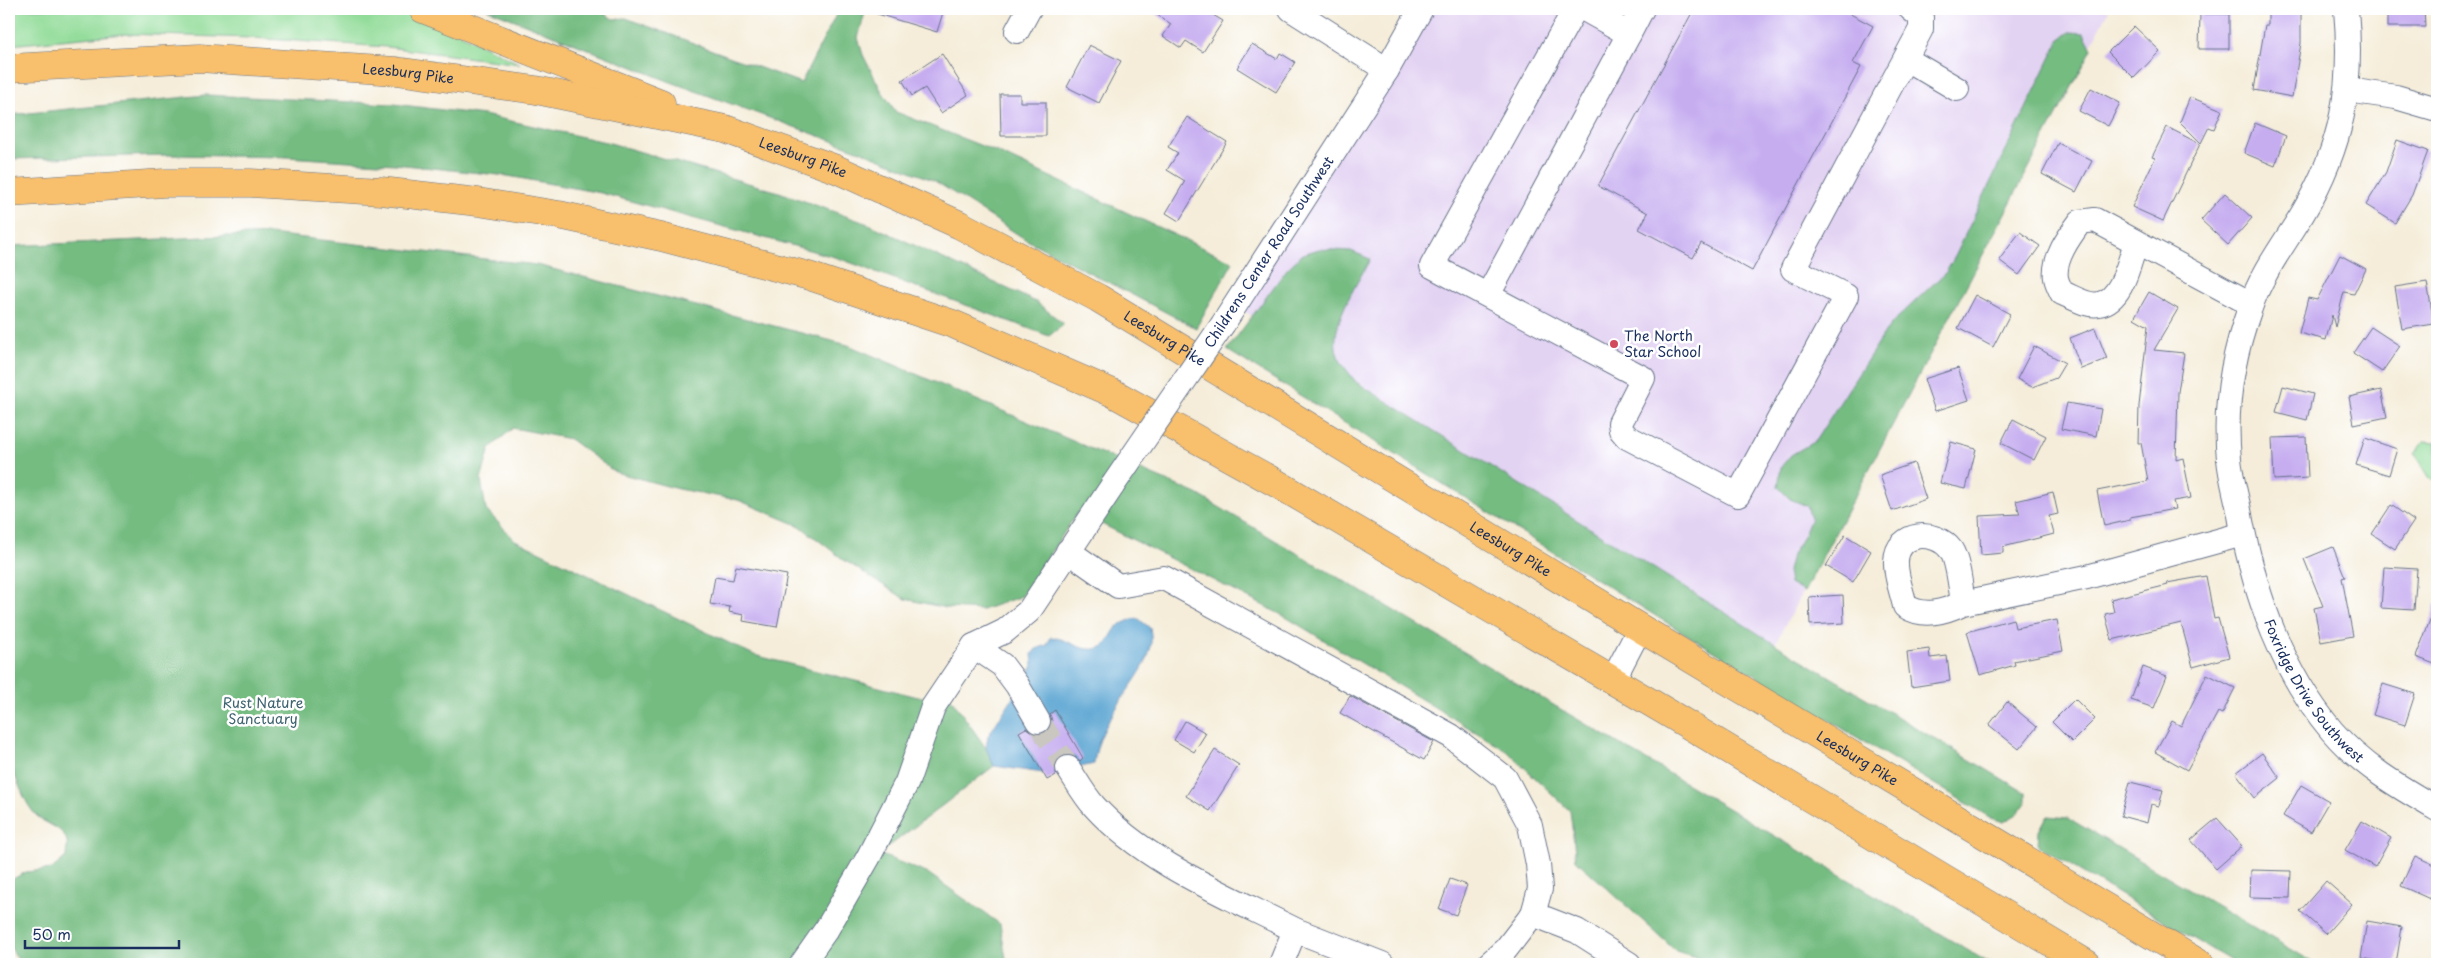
<svg xmlns="http://www.w3.org/2000/svg" width="2446" height="973" viewBox="0 0 2446 973" font-family="'Playpen Sans',sans-serif">
  <style>
    .built { fill: #e3d3f3 }
    .green { fill: #92dc99; stroke: #56867c }
    .forest { fill: #75bc81; stroke: #487670 }
    .water { fill: #5aa4d2; stroke: #3a6a98 }
    .building { fill: #c6adf0 }
    .lines { fill: none; stroke-linecap: round; stroke-linejoin: round }
    .minor-tunnel { stroke: #c9c7c0; stroke-width: 24; stroke-dasharray: 24 12; stroke-linecap: butt }
    .minor-casing { stroke: #677289; stroke-width: 26 }
    .highway-casing { stroke: #677289; stroke-width: 29 }
    .minor { stroke: #fff; stroke-width: 24 }
    .highway { stroke: #f8bf6c; stroke-width: 28 }
    .minor-bridge-casing { stroke: #677289; stroke-width: 26; stroke-linecap: butt }
    .minor-bridge { stroke: #fff; stroke-width: 24 }
    .poi-dot { fill: #d1495b; stroke: #fff; stroke-width: 2 }
    .labels { text-anchor: middle; stroke-width: 5; stroke-linejoin: round; paint-order: stroke }
    .street-label { font-size: 14px; fill: #1b2f5e; stroke: #fff }
    .poi-label { font-size: 14px; fill: #1b2f5e; stroke: #fff; text-anchor: start }
    .park-label { font-size: 14px; fill: #3f6370; stroke: #fff }
  </style>
  <rect width="100%" height="100%" fill="#fff"/>
  <filter id="ink" filterUnits="userSpaceOnUse"><feTurbulence type="fractalNoise" baseFrequency=".02" numOctaves="2"/><feDisplacementMap in="SourceGraphic" scale="10" xChannelSelector="R" yChannelSelector="G"/><feConvolveMatrix kernelMatrix="1 2 1 2 8 2 1 2 1" color-interpolation-filters="sRGB"/></filter>
  <filter id="wash" filterUnits="userSpaceOnUse"><feTurbulence type="fractalNoise" baseFrequency=".0096" numOctaves="4" result="noise"/><feDisplacementMap in="SourceGraphic" scale="20" xChannelSelector="R" yChannelSelector="G"/><feGaussianBlur stdDeviation="1.12" result="paint"/><feColorMatrix in="noise" values="0 0 0 0 0 0 0 0 0 0 0 0 0 0 0 0 0 1.4 0 .05"/><feComposite in="paint" operator="in"/></filter>
  <g filter="url(#wash)">
    <rect width="100%" height="100%" fill="#f5edd9"/>
    <path class="built" d="M1421,9H2102L2109,11L1775,644L1236,306Z"/>
    <path class="green" d="M9,9H389L452,30L520,64L387,47L252,38L124,34L9,45Z
      M2424,441L2437,442V480H2431L2415,454Z"/>
    <path class="forest" d="M487,9H597L613,19L626,18L801,83L839,9H866L858,38L863,55L881,90L896,112L997,152L1233,262L1196,328L1025,239L935,181L863,152L668,81Z
      M2070,32L2084,33L2092,49L1804,592L1790,584L1788,571L1792,555L1804,535L1811,518L1807,506L1790,499L1778,487L1781,467L1791,455L1815,441L1890,325L1946,272L1952,262L2059,40Z
      M206,95L394,104L484,115L610,143L779,192L871,225L1036,302L1064,324L1049,336L838,258L601,193L508,176L395,164L287,157L169,155L9,159V115Z
      M270,234L537,265L848,345L1197,494L1991,964H1718L1676,951L1576,860L1570,811L1507,751L1284,616L1078,512L1022,596L982,610L946,608L905,599L844,560L800,526L738,500L678,489L615,472L570,439L513,428L490,448L481,480L486,510L515,540L754,655L918,697H950L986,748L994,766L879,854L929,874L1000,924L1007,964H21L9,945V881L26,872L52,869L66,857C66,852 68,845 67,841C63,827 46,825 37,816C23,803 19,780 9,765V246Z
      M1319,249L1351,251L1370,259C1357,285 1327,327 1338,356C1342,365 1350,374 1356,382L1775,644L2026,793V803L2017,814L2004,822L1991,818L1659,618L1227,350L1287,269L1303,254Z
      M2047,816L2068,818L2316,964H2236L2038,846L2039,831Z"/>
    <path class="water" d="M1132,619H1139L1150,628C1157,658 1133,680 1119,704C1107,723 1096,742 1094,764L1050,774L994,766L986,748L988,736L1033,666L1032,654L1036,649L1047,645L1051,637C1065,638 1076,648 1089,649C1109,650 1108,637 1118,626C1122,623 1128,621 1132,619Z"/>
    <g id="blocks">
      <path class="building" d="M874,9H944L937,32L874,13Z
        M1148,9H1203L1223,21L1203,52L1186,41L1181,48L1163,36L1171,24Z
        M1694,9H1841L1873,26L1853,63L1861,67L1752,271L1701,243L1693,258L1639,229L1648,213L1598,186Z
        M2268,9H2301V43L2292,97L2254,90L2265,25H2268Z
        M2387,9H2424L2425,27H2387Z
        M2200,14H2229V49H2199Z
        M2134,26L2160,51L2134,78L2108,52Z
        M1252,44L1277,59L1280,53L1295,62L1276,92L1237,68Z
        M1089,45L1121,61L1099,103L1067,87Z
        M942,54L968,95L941,113L925,88L912,96L902,80Z
        M2091,88L2120,103L2108,126L2079,111Z
        M1000,94H1020V102H1046V136H1001Z
        M2190,97L2222,110L2214,129L2209,127L2201,143L2180,122Z
        M1187,117L1227,142L1179,221L1166,213L1185,181L1167,170L1178,153L1168,147Z
        M2255,123L2286,136L2275,166L2244,153Z
        M2167,127L2200,144L2163,221L2132,207L2155,158L2152,157Z
        M2397,140L2428,151L2412,195L2395,223L2366,205L2386,172Z
        M2058,143L2092,161L2076,192L2042,174Z
        M2225,193L2252,218L2228,245L2201,220Z
        M2020,232L2040,246L2019,275L1999,260Z
        M2340,255L2366,269L2354,294L2344,292L2335,327L2332,315L2326,340L2299,333L2308,298L2317,300Z
        M2427,282L2434,324L2402,329L2395,287Z
        M2149,292L2178,309L2154,350L2184,353L2178,392L2176,460L2183,458L2191,498L2173,501L2175,509L2130,517V520L2104,526L2097,491L2148,481L2141,443H2138L2139,406L2148,326L2134,318Z
        M1975,295L2010,314L1993,347L1958,328Z
        M2371,327L2400,346L2382,372L2353,353Z
        M2095,328L2107,359L2081,369L2070,338Z
        M2034,346L2065,363L2056,378L2032,387L2017,379Z
        M1958,368L1969,400L1935,411L1924,379Z
        M2283,386L2313,394L2307,420L2276,412Z
        M2381,390L2387,417L2354,424L2349,397Z
        M2067,403L2101,409L2096,436L2061,429Z
        M2013,419L2046,436L2034,460L2001,443Z
        M2306,437L2308,478L2274,480L2272,438Z
        M2365,438L2397,449L2389,475L2356,465Z
        M1951,442L1976,449L1966,489L1940,483Z
        M1914,463L1926,499L1892,511L1880,475Z
        M2053,492L2058,514L2049,516L2054,534L2003,547V553L1981,555L1979,516L2020,514L2016,501Z
        M2391,505L2414,521L2395,549L2372,534Z
        M1845,535L1871,551L1853,582L1826,566Z
        M2333,547L2345,577L2342,578L2353,636L2321,642L2314,608L2323,606L2304,559Z
        M736,566L787,575L777,627L743,621L744,615L729,612L730,607L710,604L715,577L733,580Z
        M2384,567L2417,569L2414,610L2381,608Z
        M2206,576L2214,619L2218,618L2229,657L2193,667L2181,623L2112,640L2105,614L2114,612L2111,599L2168,585L2167,583Z
        M1843,595L1844,623L1810,625L1809,597Z
        M2436,604L2437,605V665L2416,657Z
        M2013,619L2015,628L2057,620L2063,651L2014,661L2015,665L1980,675L1967,632Z
        M1929,649L1930,658L1947,656L1950,681L1911,687L1907,652Z
        M2143,667L2167,676L2154,708L2131,700Z
        M2207,674L2235,688L2222,714L2218,712L2187,770L2155,752L2172,721L2181,726Z
        M2383,684L2415,694L2405,725L2373,715Z
        M1350,696L1434,742L1424,760L1340,713Z
        M2075,699L2095,719L2072,742L2052,722Z
        M2007,702L2037,727L2019,749L1989,725Z
        M1055,710L1083,758L1080,761L1074,756H1061L1056,762V775L1047,780L1019,732L1026,728L1038,735L1045,733L1052,721L1050,714Z
        M1185,721L1206,733L1194,752L1174,740Z
        M1215,750L1239,765L1210,811L1186,796Z
        M2262,753L2280,778L2255,798L2236,773Z
        M2130,782L2163,790L2159,806L2151,804L2147,823L2121,816Z
        M2301,785L2329,801L2311,832L2283,816Z
        M2217,818L2242,846L2216,869L2191,840Z
        M2362,821L2391,838L2375,867L2345,850Z
        M2415,856L2437,866V884L2430,899L2401,886Z
        M2251,870L2291,871L2290,898L2250,897Z
        M1450,879L1467,885L1456,915L1439,909Z
        M2326,881L2352,904L2326,934L2300,911Z
        M2367,921L2402,927L2396,964L2361,958Z"/>
    </g>
  </g>
  <g filter="url(#ink)">
    <use href="#blocks" fill-opacity="0" stroke="#677289" stroke-width="1"/>
    <g class="lines">
      <path class="minor-tunnel" d="M1038,721L1068,768"/>
      <g class="minor-casing">
        <g id="minor">
          <path d="M1291,9L1387,70"/>
          <path d="M1575,9L1432,266L1643,378L1620,423L1621,430L1627,437L1738,495L1846,296L1793,269L1921,29V17L1911,9"/>
          <path id="s1" d="M2346,9C2353,86 2343,145 2303,213C2285,243 2261,274 2250,308C2233,355 2224,408 2229,459C2231,480 2238,501 2241,521C2256,598 2282,671 2332,731C2361,765 2399,787 2437,809"/>
          <path d="M1017,31L1029,9"/>
          <path d="M1629,34L1642,9"/>
          <path d="M1906,59L1957,89"/>
          <path d="M2347,90L2396,97L2437,109"/>
          <path d="M2136,243C2129,261 2123,300 2099,304C2088,307 2073,297 2062,293C2060,289 2057,283 2056,278C2053,259 2069,237 2080,222L2095,220L2251,304"/>
          <path d="M1488,295L1629,34L1584,9"/>
          <path d="M1223,324L1387,70L1421,9"/>
          <path d="M1068,551L1118,586L1164,578L1451,736L1505,778L1530,825L1538,864L1540,889L1533,914"/>
          <path d="M1963,603C1961,590 1958,560 1951,550C1936,529 1897,531 1896,561C1895,575 1902,592 1905,606C1924,618 1944,612 1963,603L2087,577L2243,534"/>
          <path d="M974,646L1005,631L1029,611L1113,485"/>
          <path d="M974,646L1002,665L1017,685L1038,721"/>
          <path d="M1613,680L1640,628"/>
          <path d="M1068,768C1076,780 1084,795 1094,806C1144,862 1228,896 1295,930L1281,964"/>
          <path d="M1295,930L1382,964"/>
          <path d="M802,964L828,927L868,858L907,782L933,707L974,646"/>
          <path d="M1489,964L1506,949L1533,914L1577,931L1629,964"/>
        </g>
      </g>
      <g class="highway-casing">
        <g id="highway">
          <path d="M423,9L661,103"/>
          <path id="s2" d="M9,68L199,58L396,71L536,90L725,129L836,169L960,225L1098,298L1640,628L2200,964"/>
          <path d="M9,193L164,183H251L381,191L478,202L559,215L661,237L809,276L953,324L1113,393L1276,483L1665,711L2087,964"/>
        </g>
      </g>
      <use href="#minor" class="minor"/>
      <use href="#highway" class="highway"/>
      <g class="minor-bridge-casing">
        <path id="minor-bridge" d="M1113,485L1223,324"/>
      </g>
      <use href="#minor-bridge" class="minor-bridge"/>
    </g>
  </g>
  <circle class="poi-dot" cx="1614" cy="344" r="5"/>
  <g class="labels">
    <g class="street-label">
      <text dy="5" stroke="none"><textPath href="#s2" startOffset="400">Leesburg Pike</textPath></text>
      <text dy="5" stroke="none"><textPath href="#s2" startOffset="805">Leesburg Pike</textPath></text>
      <text transform="translate(1269 252) rotate(-57)" y="5">Childrens Center Road Southwest</text>
      <text dy="5" stroke="none"><textPath href="#s2" startOffset="1210">Leesburg Pike</textPath></text>
      <text dy="5" stroke="none"><textPath href="#s2" startOffset="1615">Leesburg Pike</textPath></text>
      <text dy="5" stroke="none"><textPath href="#s1" startOffset="726">Foxridge Drive Southwest</textPath></text>
      <text dy="5" stroke="none"><textPath href="#s2" startOffset="2020">Leesburg Pike</textPath></text>
    </g>
    <g class="poi-label">
      <text x="1624" y="341">The North<tspan x="1624" dy="16">Star School</tspan></text>
    </g>
    <g class="park-label">
      <text x="263" y="708">Rust Nature<tspan x="263" dy="16">Sanctuary</tspan></text>
    </g>
  </g>
  <rect width="2446" height="973" fill="none" stroke="#fff" stroke-width="30"/>
  <path d="M25 940v8h154v-8" fill="none" stroke="#1b2f5e" stroke-width="2.5"/>
  <text x="32" y="940" font-size="15" fill="#1b2f5e" stroke="#ffffff" stroke-width="4" paint-order="stroke">50 m</text>
</svg>
